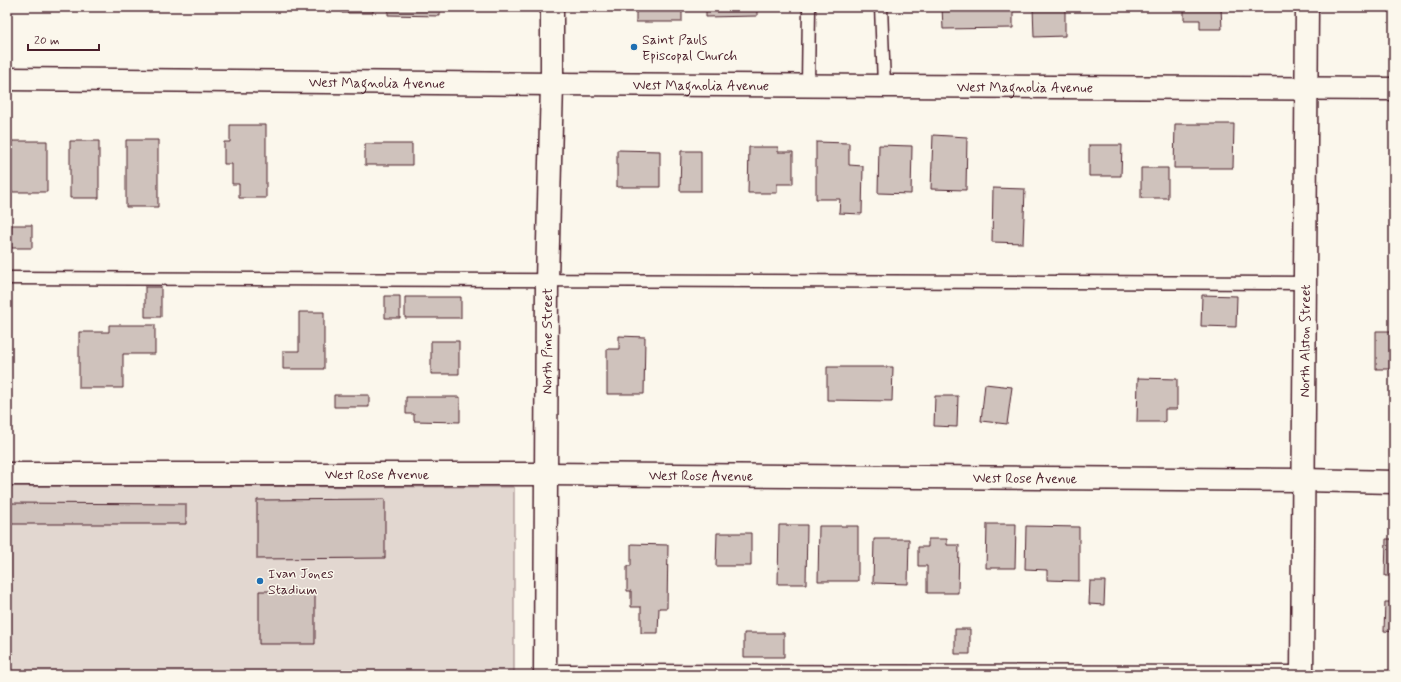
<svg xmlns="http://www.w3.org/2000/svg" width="1401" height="682" viewBox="0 0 1401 682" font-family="Mynerve,sans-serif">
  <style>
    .green { fill: #e2d7d0; stroke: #967b7e }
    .building { fill: #cfc2bc; stroke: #4a1f2b }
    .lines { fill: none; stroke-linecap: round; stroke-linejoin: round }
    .lane-casing { stroke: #4a1f2b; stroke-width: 15 }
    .street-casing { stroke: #4a1f2b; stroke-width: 25 }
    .lane { stroke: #fbf7ec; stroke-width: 12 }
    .street { stroke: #fbf7ec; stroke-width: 22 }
    .poi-dot { fill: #1f6fb2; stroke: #fbf7ec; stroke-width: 1.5 }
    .labels { text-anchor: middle; stroke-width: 3; stroke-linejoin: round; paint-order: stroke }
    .poi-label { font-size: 14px; fill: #4a1f2b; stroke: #fbf7ec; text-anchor: start }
    .street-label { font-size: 14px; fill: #4a1f2b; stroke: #fbf7ec }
  </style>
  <rect width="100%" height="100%" fill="#fbf7ec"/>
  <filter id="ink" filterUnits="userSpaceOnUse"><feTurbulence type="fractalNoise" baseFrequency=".025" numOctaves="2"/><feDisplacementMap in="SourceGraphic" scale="8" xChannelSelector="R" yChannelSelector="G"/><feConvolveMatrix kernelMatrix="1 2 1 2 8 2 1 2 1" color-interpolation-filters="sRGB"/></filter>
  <g filter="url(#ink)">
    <path class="green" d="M7,486L514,487V675H7Z"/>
    <path class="building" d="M287,7H320V9H287Z
      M342,7H373V13H342Z
      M388,7H440V16L388,15Z
      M636,7H682V22H636Z
      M706,7H757V16L706,17Z
      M942,7H1013V28L943,29Z
      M1033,7H1065V36L1034,37Z
      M1184,7H1221L1222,29H1200V20H1184Z
      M1175,124H1234L1233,168H1174Z
      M230,125H266V198H239V184H232V164H224V142H230Z
      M933,135L967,137L966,190L931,189Z
      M126,140H158V207H126Z
      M11,141H47V192H11Z
      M70,141H99V198H70Z
      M816,142L849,143V165L863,166L862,214L839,213L840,199H816Z
      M365,144H412V165H365Z
      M879,145L912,146L911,194L878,193Z
      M1089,145H1122L1121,176H1089Z
      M749,147H778V152H793V184H777V193H748Z
      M617,150L660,151V187H617Z
      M681,151H701V191H680Z
      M1141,168H1168V198H1141Z
      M993,188L1025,189L1023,243L992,242Z
      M11,225H32V248H11Z
      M145,287H161V317H145Z
      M1202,295L1237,296L1236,327L1201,326Z
      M385,296H400V318H385Z
      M405,297H461V318H405Z
      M299,312H324V369H283V351H299Z
      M109,325H155V354H123V388H79V332H109Z
      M1376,331H1394V369H1376Z
      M619,336L645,337L644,394H607V349H619Z
      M431,341H459V374H431Z
      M827,367H893L892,401L827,400Z
      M1138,378L1177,379V409H1165V422H1137Z
      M985,384L1012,387L1007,424L981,421Z
      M334,395H369V407H334Z
      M935,396H958L957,427L934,426Z
      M406,397H460V422L414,421V414H406Z
      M385,499V558L257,559V500Z
      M7,503L186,504V524H7Z
      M987,524H1016L1015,568H986Z
      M779,525H807L806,584H778Z
      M819,526H858V581H818Z
      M1026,526L1079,527V581L1047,580V570L1025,569Z
      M717,533H751V566H716Z
      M874,539H909L908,584L873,583Z
      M928,539H947V545H959L958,593H927V566H918V547H928Z
      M1386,539H1394V576H1385Z
      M631,544L668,545L667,608H659L658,633H641V607H631V591H627V566H631Z
      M1090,581H1105L1104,605L1089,604Z
      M259,591H315V644H259Z
      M1385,602H1394V632L1384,631Z
      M955,629H970V654H955Z
      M744,633H784V657H744Z"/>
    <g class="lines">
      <g class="lane-casing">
        <path id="lane" d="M881,7L884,85
          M808,85L809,7
          M7,278L1306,283
          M545,671L1302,672"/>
      </g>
      <g class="street-casing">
        <g id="street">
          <path id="s1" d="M7,79L552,84L1394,89"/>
          <path id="s2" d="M7,474H546L1303,480L1394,482"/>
          <path id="s3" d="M545,675L547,281L552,84V7"/>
          <path id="s4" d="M1302,675L1307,7"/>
        </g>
      </g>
      <use href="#lane" class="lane"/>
      <use href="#street" class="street"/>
    </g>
  </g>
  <g class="poi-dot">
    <circle cx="634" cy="47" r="4"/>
    <circle cx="260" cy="581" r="4"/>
  </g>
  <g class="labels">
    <g class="poi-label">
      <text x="642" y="44">Saint Pauls<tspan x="642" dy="16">Episcopal Church</tspan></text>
      <text x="268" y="578">Ivan Jones<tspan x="268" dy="16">Stadium</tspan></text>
    </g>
    <g class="street-label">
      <text dy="5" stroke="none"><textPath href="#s1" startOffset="370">West Magnolia Avenue</textPath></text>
      <text dy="5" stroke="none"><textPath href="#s1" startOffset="694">West Magnolia Avenue</textPath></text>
      <text dy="5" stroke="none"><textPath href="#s1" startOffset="1018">West Magnolia Avenue</textPath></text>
      <text dy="5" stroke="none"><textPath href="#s3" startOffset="334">North Pine Street</textPath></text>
      <text dy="5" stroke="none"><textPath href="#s4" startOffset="334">North Alston Street</textPath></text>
      <text dy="5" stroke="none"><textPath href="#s2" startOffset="370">West Rose Avenue</textPath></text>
      <text dy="5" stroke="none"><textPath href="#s2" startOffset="694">West Rose Avenue</textPath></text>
      <text dy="5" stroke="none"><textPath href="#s2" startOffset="1018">West Rose Avenue</textPath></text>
    </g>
  </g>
  <rect width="1401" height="682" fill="none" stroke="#fbf7ec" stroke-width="24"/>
  <rect x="12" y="12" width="1377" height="658" fill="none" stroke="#4a1f2b" stroke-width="1.5" filter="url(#ink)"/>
  <path d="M28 44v6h71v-6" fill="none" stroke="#4a1f2b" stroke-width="2"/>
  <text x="34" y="44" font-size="12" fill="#4a1f2b" stroke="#fbf7ec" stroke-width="3" paint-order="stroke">20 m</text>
</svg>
